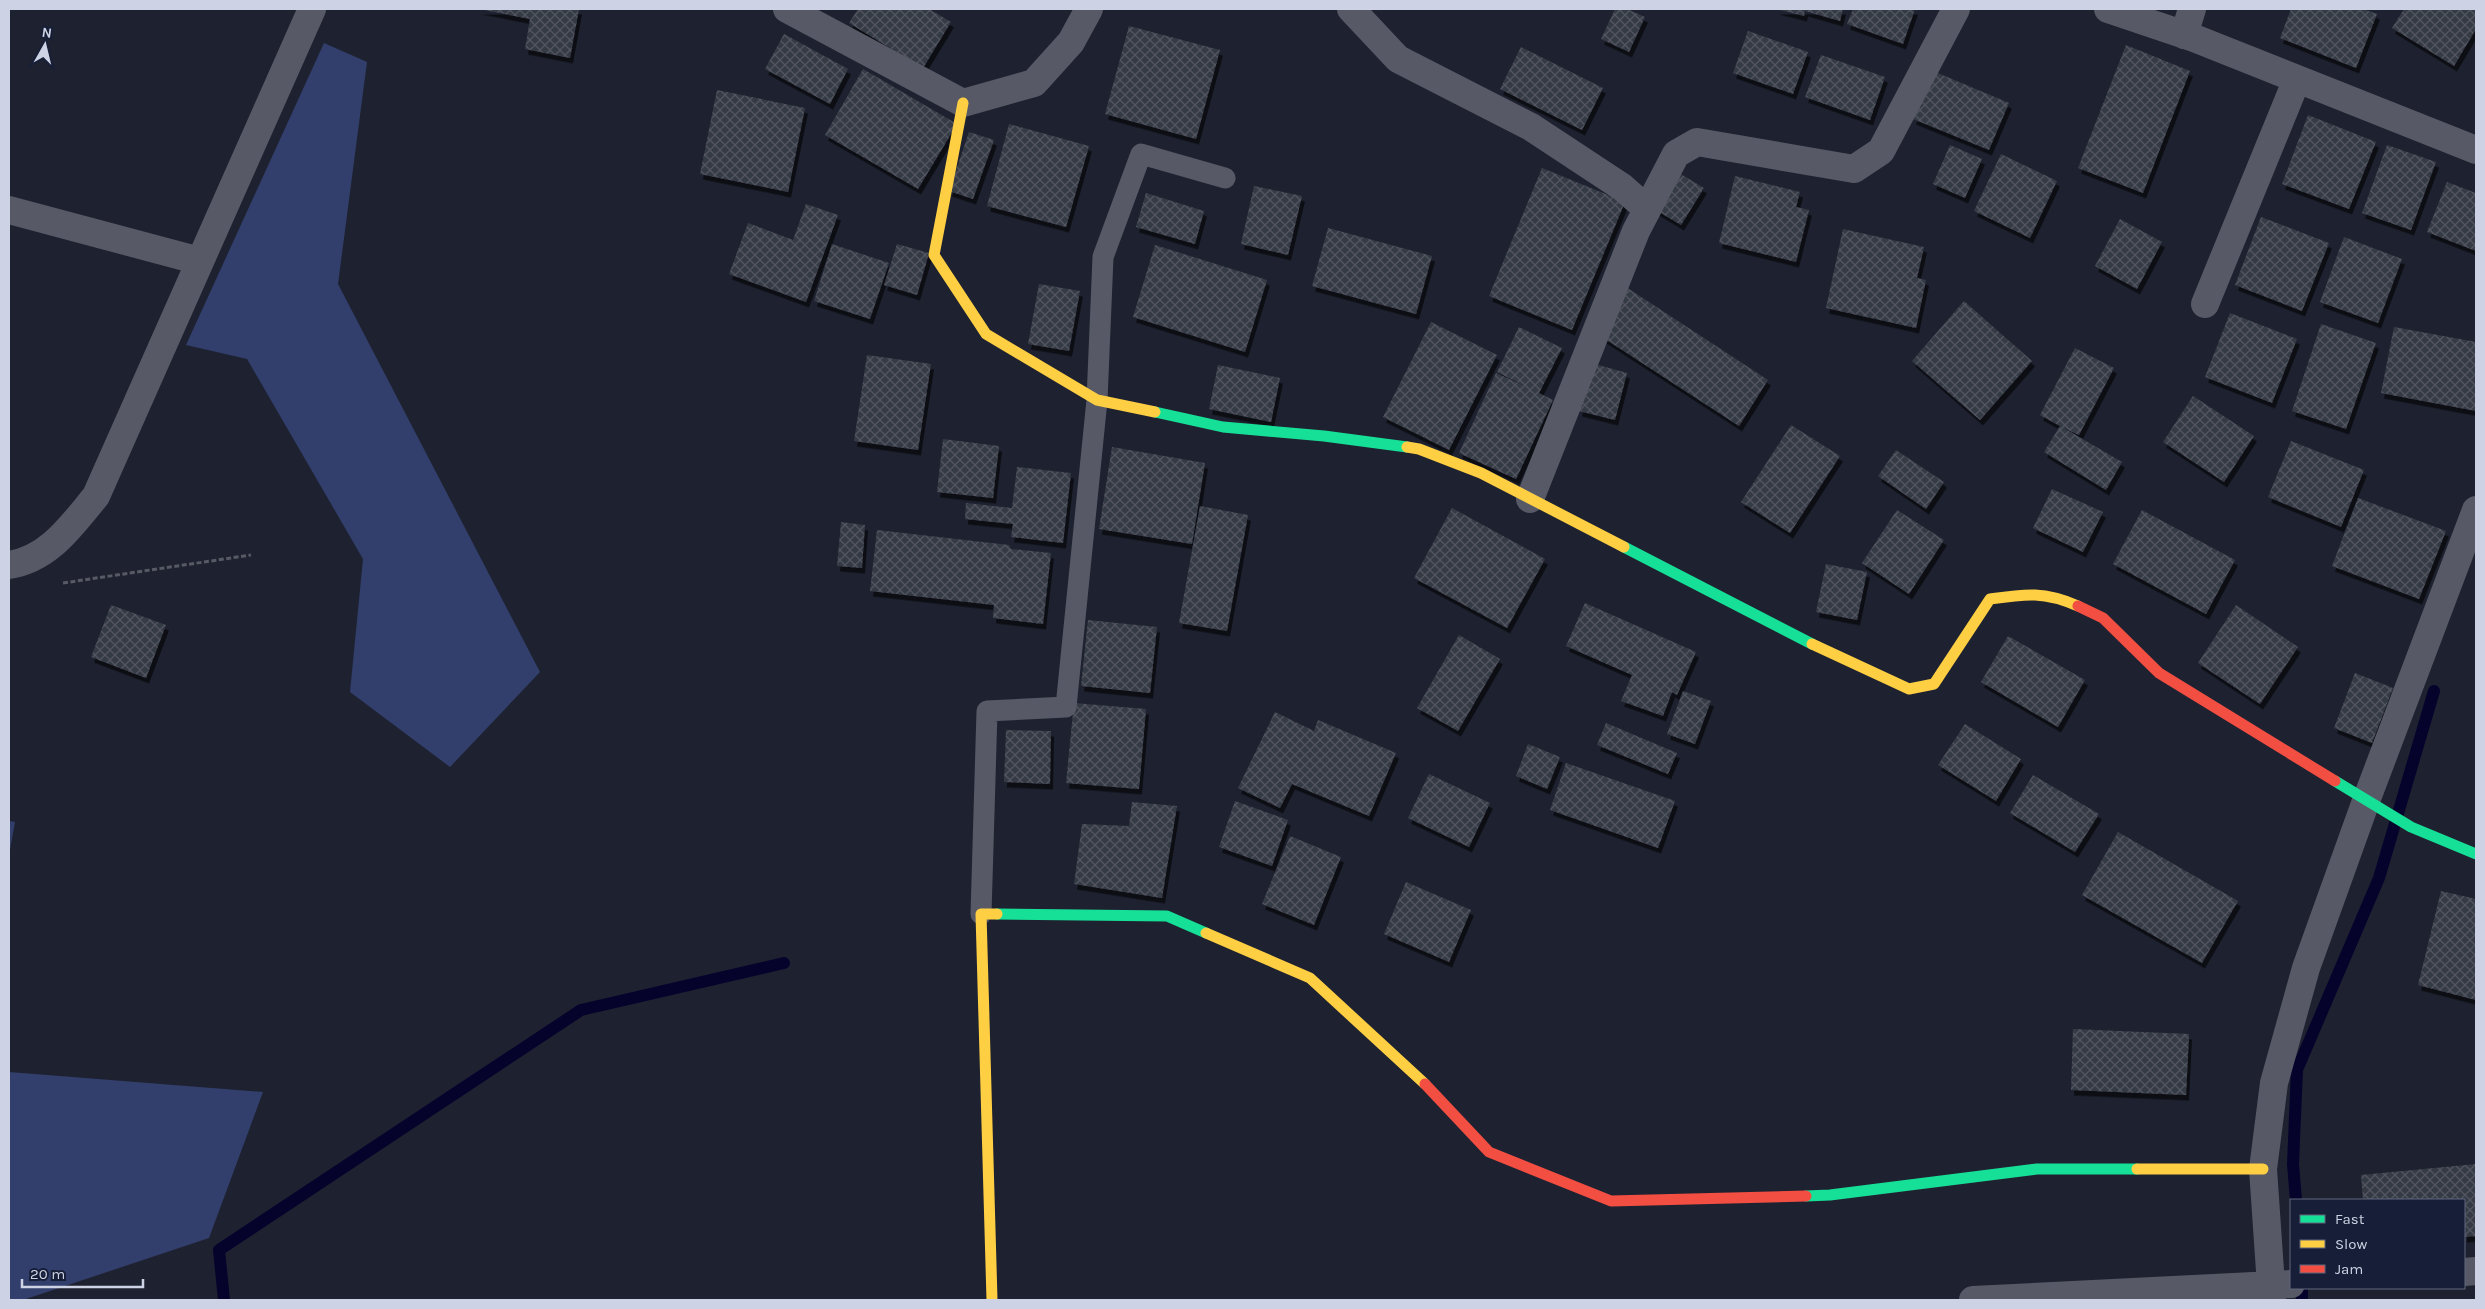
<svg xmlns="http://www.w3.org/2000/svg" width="2485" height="1309" viewBox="0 0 2485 1309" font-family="Karla,sans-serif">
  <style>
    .green { fill: #323f6c }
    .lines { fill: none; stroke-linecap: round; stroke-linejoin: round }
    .stream { stroke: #05032c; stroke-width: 12 }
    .building { fill: url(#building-cross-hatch); filter: url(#shadow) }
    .path { stroke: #575a64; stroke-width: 3; stroke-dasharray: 5 2.5; stroke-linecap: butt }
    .lane { stroke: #575a66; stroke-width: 21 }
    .street { stroke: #575a66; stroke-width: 28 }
    .fast { stroke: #16e098; stroke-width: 11 }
    .slow { stroke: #ffcf43; stroke-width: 11 }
    .jam { stroke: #f24e42; stroke-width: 11 }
  </style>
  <defs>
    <pattern id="building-cross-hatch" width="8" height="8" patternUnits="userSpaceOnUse" patternTransform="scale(1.25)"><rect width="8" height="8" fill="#363a45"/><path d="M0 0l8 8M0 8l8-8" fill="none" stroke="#525660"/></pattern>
    <filter id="shadow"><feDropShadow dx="3" dy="5.5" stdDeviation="0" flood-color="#0009"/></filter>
  </defs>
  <rect width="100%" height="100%" fill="#1e2230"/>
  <path class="green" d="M324,43L367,62L338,284L540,672L450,767L350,692L363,559L247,359L186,345Z
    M9,821L15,822L9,855Z
    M9,1072L263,1092L209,1238L23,1300H9Z"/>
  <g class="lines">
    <path class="stream" d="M2296,1200L2293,1164L2297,1070L2379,878L2434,691
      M2302,1288V1300
      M224,1300L219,1250L581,1010L784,963"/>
  </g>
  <path class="building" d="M479,9H579L570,58L525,49L530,19Z
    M858,9H929L951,22L923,68L849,23Z
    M1615,9H1627L1645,17L1629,52L1601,39Z
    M1776,9H1843L1840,21L1805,11L1804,16Z
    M1853,9H1915L1903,44L1847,24Z
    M2291,9H2363L2377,14L2356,68L2280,38Z
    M2404,9H2476V29L2454,66L2392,28Z
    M1129,26L1220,50L1196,139L1105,114Z
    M1748,31L1808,52L1793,94L1733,73Z
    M784,34L848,69L830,104L765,69Z
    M2126,45L2190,71L2143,193L2078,168Z
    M1521,47L1603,88L1582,130L1500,89Z
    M1821,55L1885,77L1870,120L1805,97Z
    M863,69L957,124L918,189L825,135Z
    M1933,71L2009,103L1989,150L1913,119Z
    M717,90L805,108L788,192L700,174Z
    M2308,115L2376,142L2349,209L2282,184Z
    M1009,124L1089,146L1066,227L987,206Z
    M969,132L994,140L973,199L949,191Z
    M1950,145L1982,159L1965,198L1933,184Z
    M2387,145L2436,162L2411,230L2362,213Z
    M2001,154L2057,181L2030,238L1974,211Z
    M1542,168L1625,202L1572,330L1489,296Z
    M1679,173L1704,188L1681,225L1656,210Z
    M1735,176L1800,192L1796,207L1809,210L1796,262L1719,243Z
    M2447,182L2476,193V251L2427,232Z
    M1254,186L1302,196L1288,255L1241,244Z
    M1146,193L1204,211L1195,244L1136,227Z
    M806,204L838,215L806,302L729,274L748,223L793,240Z
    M2261,217L2329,243L2302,311L2235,285Z
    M2120,219L2162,242L2137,289L2095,266Z
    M1328,228L1432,256L1416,314L1312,286Z
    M1843,229L1924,247L1917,278L1926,280L1916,328L1826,308Z
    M2344,237L2402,259L2378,323L2320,302Z
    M832,244L889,263L870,319L814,301Z
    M897,244L929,253L917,295L884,285Z
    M1155,245L1267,280L1245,352L1133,317Z
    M1039,284L1080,291L1069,351L1028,344Z
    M1626,287L1768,380L1739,426L1596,333Z
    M1964,301L2032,361L1980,420L1912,361Z
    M2230,313L2297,339L2272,403L2205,377Z
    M1431,322L1497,355L1449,450L1383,417Z
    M2321,324L2376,343L2346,429L2292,411Z
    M1519,327L1562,348L1539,393L1553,400L1516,479L1459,453L1496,373L1527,387L1497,372Z
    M2394,327L2476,342V411L2381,393Z
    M2075,348L2114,368L2079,435L2062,427L2122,462L2106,490L2044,452L2060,426L2040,415Z
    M867,355L931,364L918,450L854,441Z
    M1591,363L1627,373L1615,420L1579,411Z
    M1218,365L1280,378L1271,422L1209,409Z
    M2193,396L2254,436L2224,482L2163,442Z
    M1791,425L1840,456L1790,533L1741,502Z
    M943,439L999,446L993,498L937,492Z
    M2291,441L2364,470L2341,527L2268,497Z
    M1112,447L1205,463L1192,544L1099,529Z
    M1896,450L1944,482L1926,509L1878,476Z
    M1017,467L1071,473L1063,543L1011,537L1013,524L965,519L966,503L1012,508Z
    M2052,489L2103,512L2083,552L2033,528Z
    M2358,498L2446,531L2419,599L2332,566Z
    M1200,506L1248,515L1227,631L1179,623Z
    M1452,508L1545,559L1507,628L1414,578Z
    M1897,510L1944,540L1909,594L1862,563Z
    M2142,510L2235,560L2206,614L2113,564Z
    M841,522L865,525L862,568L837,566Z
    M877,530L1009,545L1011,549L1051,553L1043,624L993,618L994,605L870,591Z
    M1826,564L1867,572L1857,620L1816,612Z
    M1585,603L1696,652L1677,695L1672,692L1663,716L1621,701L1632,675L1566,646Z
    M111,605L166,625L146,678L91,657Z
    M2236,605L2298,647L2260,704L2198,663Z
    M1088,620L1157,627L1150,693L1081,686Z
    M1459,635L1500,659L1458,731L1417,708Z
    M2008,636L2085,680L2058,727L1981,682Z
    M2355,673L2393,688L2372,743L2334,728Z
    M1683,691L1711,701L1695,744L1667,734Z
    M1074,703L1146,709L1139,789L1066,783Z
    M1275,712L1314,731L1318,720L1396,753L1369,816L1292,784L1280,808L1238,788Z
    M1606,723L1677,753L1668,774L1597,745Z
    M1965,724L2021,759L1996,801L1938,765Z
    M1006,730L1051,731L1050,784L1004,782Z
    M1528,744L1560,757L1547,789L1516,776Z
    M1566,763L1675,801L1658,848L1550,810Z
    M1429,774L1490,803L1469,847L1408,818Z
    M2033,775L2099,814L2075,852L2010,813Z
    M1235,801L1288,820L1272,866L1219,847Z
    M1132,802L1177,806L1162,898L1074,884L1082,824L1129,826Z
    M2118,832L2238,901L2202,963L2082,895Z
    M1290,836L1341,857L1314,925L1262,904Z
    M1406,882L1471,910L1449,962L1384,934Z
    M2441,891L2476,899V1000L2418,985Z
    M2073,1029L2189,1034L2186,1095L2071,1090Z
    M2476,1164V1236L2464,1237V1200H2363L2361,1175Z"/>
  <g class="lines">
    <path class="path" d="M63,583L251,555"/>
    <path class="lane" d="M981,914L987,711L1066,707L1097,400L1103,257L1141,154L1225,178"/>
    <path class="street" d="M787,9L963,103L1034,83L1071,42L1089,9
      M1351,9L1398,59L1531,127L1622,187L1647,209
      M2108,9L2194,38L2476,150
      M2184,35L2192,9
      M9,210L200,261
      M2205,304L2297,79
      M1530,499L1636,231L1676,154L1697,142L1854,169L1881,151L1956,9
      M9,565C49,559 72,525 96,496L312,9
      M2464,1272L2476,1271
      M1973,1300L2291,1284
      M2272,1300L2263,1169L2274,1083L2306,968L2366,801L2476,510"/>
    <path class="fast" d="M1155,412L1223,427L1324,436L1407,447
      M1624,547L1812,644
      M2335,781L2411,827L2476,854
      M997,914L1167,916L1206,933
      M1806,1196L1830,1195L2037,1169H2137"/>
    <path class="slow" d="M963,103L934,255L986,334L1097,400L1155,412
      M1407,447L1419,449L1481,473L1624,547
      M1812,644L1909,689L1934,684L1990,599C2025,594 2044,591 2078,606
      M1206,933L1310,978L1425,1084
      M2137,1169H2263
      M992,1300L981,914H997"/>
    <path class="jam" d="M2078,606L2103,618L2159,673L2335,781
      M1425,1084L1489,1152L1611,1201L1806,1196"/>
  </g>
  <rect width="2485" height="1309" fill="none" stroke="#cdd3e4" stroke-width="20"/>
  <rect x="2290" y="1199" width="175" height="90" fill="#171e37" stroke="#60667c"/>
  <rect x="2300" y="1215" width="25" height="8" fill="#16e098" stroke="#60667c"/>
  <text x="2335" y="1224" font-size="15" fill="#cdd3e4">Fast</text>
  <rect x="2300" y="1240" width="25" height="8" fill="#ffcf43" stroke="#60667c"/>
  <text x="2335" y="1249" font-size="15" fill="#cdd3e4">Slow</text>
  <rect x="2300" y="1265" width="25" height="8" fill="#f24e42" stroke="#60667c"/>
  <text x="2335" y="1274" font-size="15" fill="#cdd3e4">Jam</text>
  <g transform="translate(45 45) rotate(8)" stroke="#171e37" stroke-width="4" paint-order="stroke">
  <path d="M0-4L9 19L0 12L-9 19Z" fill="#cdd3e4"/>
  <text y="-8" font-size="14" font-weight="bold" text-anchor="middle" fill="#cdd3e4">N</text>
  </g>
  <path d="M22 1279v8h121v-8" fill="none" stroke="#cdd3e4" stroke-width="2.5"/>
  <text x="30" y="1279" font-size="15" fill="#cdd3e4" stroke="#171e37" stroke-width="4" paint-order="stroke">20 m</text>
</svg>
